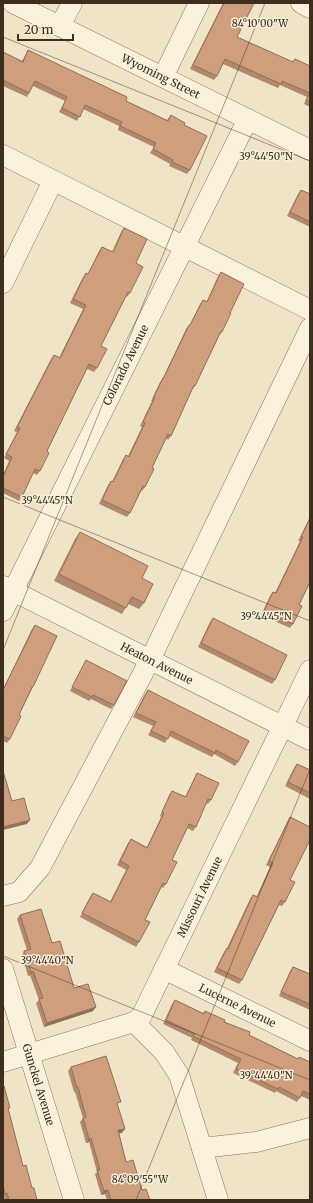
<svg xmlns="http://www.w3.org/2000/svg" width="313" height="1203" viewBox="0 0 313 1203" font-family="Merriweather,serif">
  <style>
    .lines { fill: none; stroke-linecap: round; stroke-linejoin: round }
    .minor-casing { stroke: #8d765c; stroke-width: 21 }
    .minor { stroke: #faf1dc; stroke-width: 20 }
    .wall { fill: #b2896c }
    .shaded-wall { fill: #916f58 }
    .building { fill: #cf9f7d; stroke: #916f58 }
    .ticks { fill: none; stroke: #3d2e20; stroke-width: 1; stroke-opacity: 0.45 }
    .labels { text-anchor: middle; stroke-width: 3; stroke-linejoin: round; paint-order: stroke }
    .street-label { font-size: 11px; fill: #3d2e20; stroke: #f7eed8 }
    .ticks-label { font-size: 10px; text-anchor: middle; fill: #3d2e20; stroke: #f7eed8; stroke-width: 3; stroke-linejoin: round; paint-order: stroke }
  </style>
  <rect width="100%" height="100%" fill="#f0e4c8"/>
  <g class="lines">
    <g class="minor-casing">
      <g id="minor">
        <path id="s1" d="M13,3L310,150"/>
        <path d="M301,3L310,8"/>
        <path d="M60,26L72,3"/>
        <path d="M163,77L199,3"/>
        <path d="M3,155L310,310"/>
        <path d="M3,283L53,181"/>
        <path id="s2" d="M3,586L310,740"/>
        <path id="s3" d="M3,611L248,119"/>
        <path d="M3,896L19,892L40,868L150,660L310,328"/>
        <path id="s4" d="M3,969L74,1200"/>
        <path id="s5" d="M164,969L310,1041"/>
        <path d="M134,1022L164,1052L179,1075L218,1200"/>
        <path id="s6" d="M3,1062L134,1022L141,1017L310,670"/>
        <path d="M202,1148L256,1142L310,1128"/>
      </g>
    </g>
    <use href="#minor" class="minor"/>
  </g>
  <path class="wall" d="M223,3H254L237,37L292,62L295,59L310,66V107L304,104L307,97L280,85L278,88L223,64L217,76L214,80L190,69Z
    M28,50L126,101L167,120L171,115L184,125L190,170L187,174L169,166L170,164L150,153L154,147L118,130L119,126L83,109L77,121L59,112L65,101L33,86L27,97L3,86V52L22,61Z
    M301,190L310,194V227L287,216L298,194Z
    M124,228L136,263L130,293L127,297L126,296L101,346L97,368L94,372L87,369L47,451L40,471L37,475L33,473L22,497L19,501L3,493V475L9,461L4,458L17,432L14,431L51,359L54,355L59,358L83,309L70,303L83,277L86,273L88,274L99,251L102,247L112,252L121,232Z
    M221,272L230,313L222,332L219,336L195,386L192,390L171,436L168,440L166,438L152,468L145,487L142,491H141L130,513L127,517L99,504L108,485L111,481L112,482L123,459L126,455L128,456L142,427L140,426L152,401H151L160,382L163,378L186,329L189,325H190L200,304L203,300L207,301L218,276Z
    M310,517V582L299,605L293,624L290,628L261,615L270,596L273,592L275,593L300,541H298Z
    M80,532L142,578L144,603L139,609L128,604L122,614L54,581L75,539Z
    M213,618L275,680L272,684L198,647L210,622Z
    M35,625L33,687L19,715L10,739L7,743L3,741V689L32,629Z
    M86,660L114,705L111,709L91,699L89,701L70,691L84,665Z
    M148,690L238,762L235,766L214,754L212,757L169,736L165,743L148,735L153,726L133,717L145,694Z
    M297,764L310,770V799L285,786L294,768Z
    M197,773L211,800L208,804L206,803L196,827L193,831L187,828L172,860L166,884L163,888L161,887L145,920L139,942L136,947L80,917L90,897L93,893L110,902L126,870L117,865L128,843L131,839L147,847L161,817L160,816L169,795L172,791L185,797Z
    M290,817V880L285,902L282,906L279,905L242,980L239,984L214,972L224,952L227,948L250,899L253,895L257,896L270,867L266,865Z
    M20,915L52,943L74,988L93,1011L44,1027L36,1003L39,1000L30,975L28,976L22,955L24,951L27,950L17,919Z
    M293,967L310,974V1010L279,996L290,971Z
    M175,1000L203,1013L205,1011L249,1035L298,1059L310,1062V1100L301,1096L297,1102L276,1091L275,1093L233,1073L238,1063L191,1040L192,1038L163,1024L172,1004Z
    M71,1067L118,1106L122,1133H119L126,1162L142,1190L150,1200H107L105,1194L101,1195L95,1174L97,1172L89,1142L86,1143L80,1122L83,1118L75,1092H74L68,1071Z
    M3,1086L8,1111L23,1166L37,1200H5L4,1197H3Z"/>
  <path class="shaded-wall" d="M30,820L27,824L3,830V827Z
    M33,971L30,975L28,976L31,972Z
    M96,1007L93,1011L44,1027L47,1023Z
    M125,1129L122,1133L115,1134L118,1130Z
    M91,1138L89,1142L86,1143L89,1139Z
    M108,1190L105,1194L101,1195L104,1191Z"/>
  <path class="building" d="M224,3H254L237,37L293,62L295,59L310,66V102L306,100L310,93L282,81L281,84L225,59L217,76L193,65Z
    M28,50L127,97L126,101L168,121L171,115L185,123L184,125L207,136L190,170L172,162L173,160L153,149L156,143L120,126L122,122L85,105L80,117L62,108L67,97L35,81L29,93L3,80V52L23,62Z
    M301,190L310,194V222L290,212Z
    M124,228L147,239L136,263L143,267L130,293L128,292L101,346L107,349L97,368L89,364L47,451L49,453L40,471L35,469L22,497L3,488V477L12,457L6,454L20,428L17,427L54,355L60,358L86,305L73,299L86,273L88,274L102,247L113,252Z
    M221,272L244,284L230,313H231L222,332L221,331L195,386L194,385L171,436L168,434L152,468L154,469L145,487L143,486L130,513L102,500L111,481L113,482L126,455L129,457L145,423L143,422L155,397H154L163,378V379L189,325H190L203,300L207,302Z
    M310,518V582L299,605L302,606L293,624L264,611L273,592L276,593L303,537H301Z
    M80,532L148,566L142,578L153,584L144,603L132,597L126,608L59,574Z
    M213,618L287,655L275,680L201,643Z
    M35,625L57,636L33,687H32L19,715L21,716L10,739L3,736V690Z
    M86,660L127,681L114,705L93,695L92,697L72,687Z
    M148,690L249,741L238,762L216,750L215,753L171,731L168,739L151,731L156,722L136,713Z
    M297,764L310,770V793L288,782Z
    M3,771L12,801L24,798L30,820L3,827Z
    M197,773L219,783L211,800L208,799L196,827L189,824L172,860L177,862L166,884L163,883L145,920L150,922L139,942L82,913L93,893L111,902L129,866L120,861L131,839L147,848L164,813L162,812L172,791L186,797Z
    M290,817L310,827V840L290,880L295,882L285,902L281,900L242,980L217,968L227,948L228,949L253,895L257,897L273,863L269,861Z
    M41,909L52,943L60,941L74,988L88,984L96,1007L47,1023L39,999L43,998L33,971L31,972L24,951L31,949L20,915Z
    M293,967L310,974V1004L281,992Z
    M175,1000L204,1014L205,1011L225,1020L224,1022L250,1032L249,1035L298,1059L299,1057L310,1062V1094L303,1091L300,1098L279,1087L278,1089L236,1069L241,1059L193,1036L195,1034L166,1020Z
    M106,1056L121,1102L117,1103L125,1129L118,1130L126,1162L133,1160L142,1190L146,1189L150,1200H111L108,1190L104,1191L97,1170H100L91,1138L89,1139L83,1118L86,1117L78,1087L77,1088L71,1067Z
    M3,1086H4L10,1108H8L23,1166L26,1165L32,1188H34L37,1200H9L7,1193L5,1194L3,1185Z"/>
  <path class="ticks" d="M3,37L310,161M3,497L310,621M3,650L265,3M3,956L310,1080M136,1200L310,769"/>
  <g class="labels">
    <g class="street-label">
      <text dy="4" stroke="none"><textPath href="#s1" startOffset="165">Wyoming Street</textPath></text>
      <text dy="4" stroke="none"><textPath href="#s3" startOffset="275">Colorado Avenue</textPath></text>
      <text dy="4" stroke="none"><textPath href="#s2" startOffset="172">Heaton Avenue</textPath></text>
      <text dy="4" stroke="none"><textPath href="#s6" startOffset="279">Missouri Avenue</textPath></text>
      <text dy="4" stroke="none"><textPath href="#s5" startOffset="82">Lucerne Avenue</textPath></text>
      <text dy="4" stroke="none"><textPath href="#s4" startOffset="121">Gunckel Avenue</textPath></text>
    </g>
  </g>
  <g class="ticks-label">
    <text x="260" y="27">84°10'00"W</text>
    <text x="266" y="160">39°44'50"N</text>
    <text x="47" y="504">39°44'45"N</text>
    <text x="266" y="620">39°44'45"N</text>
    <text x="47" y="964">39°44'40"N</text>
    <text x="266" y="1079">39°44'40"N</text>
    <text x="140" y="1183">84°09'55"W</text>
  </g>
  <rect width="313" height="1203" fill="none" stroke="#3d2e20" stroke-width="8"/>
  <path d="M18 34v6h55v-6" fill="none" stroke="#3d2e20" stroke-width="2"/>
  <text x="24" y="34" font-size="12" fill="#3d2e20" stroke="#f7eed8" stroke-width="3" paint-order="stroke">20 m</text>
</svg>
